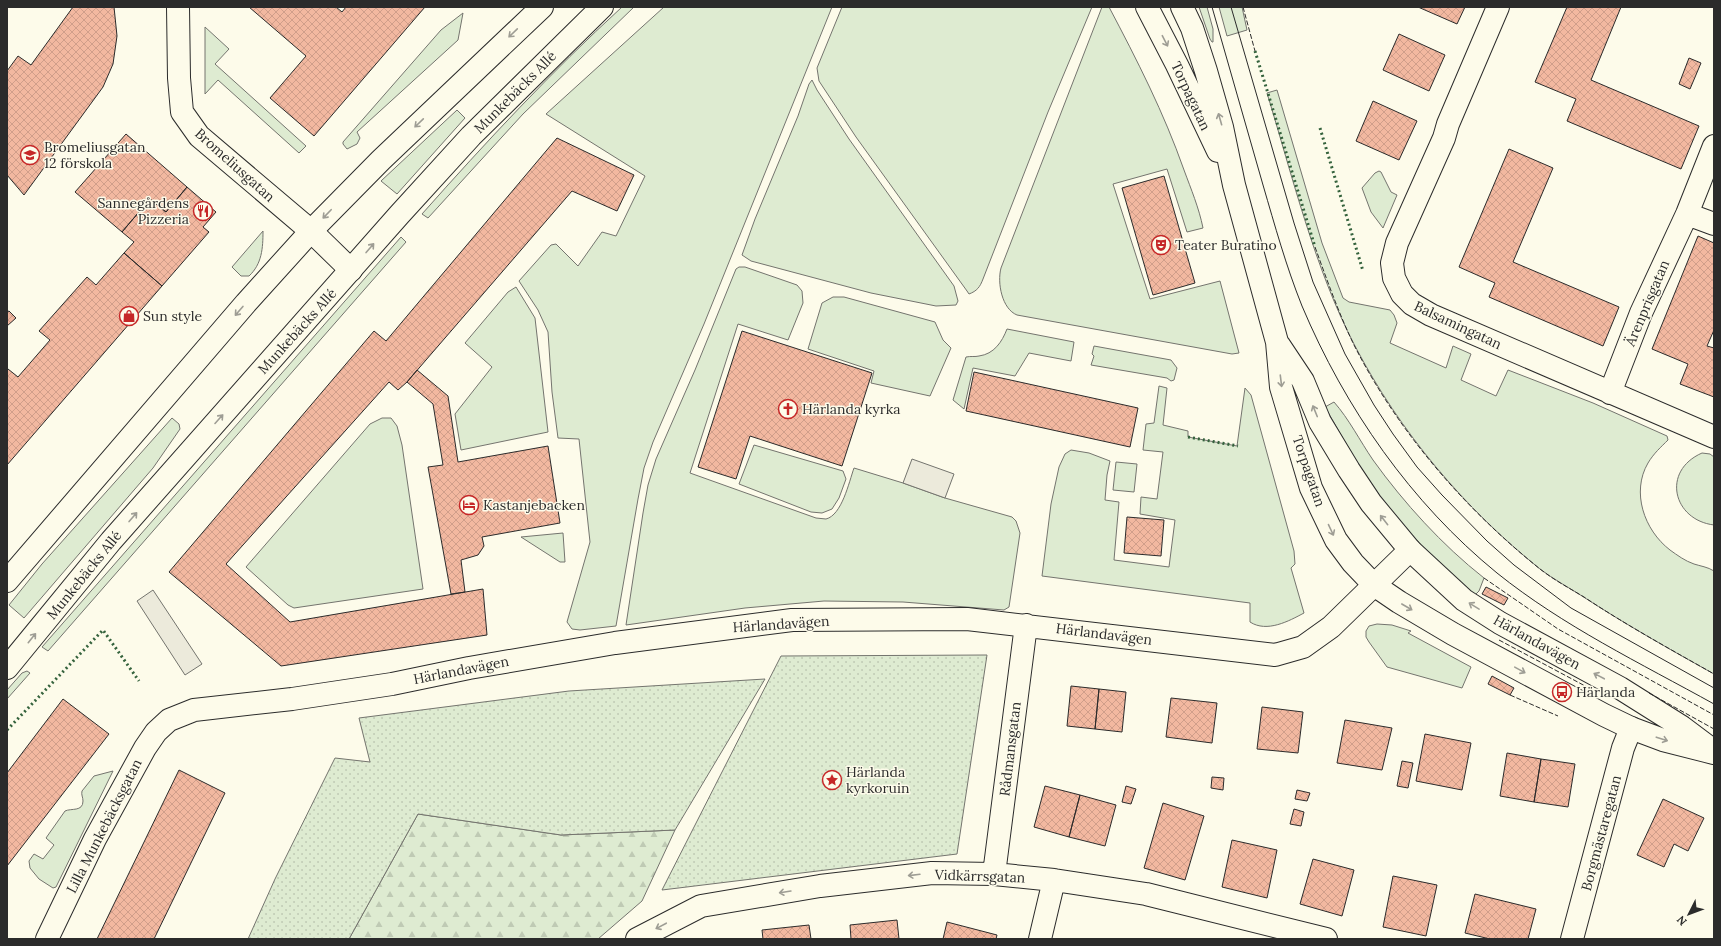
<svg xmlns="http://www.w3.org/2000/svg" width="1721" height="946" viewBox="0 0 1721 946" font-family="Lora,serif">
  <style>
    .grass { fill: #deebd1; stroke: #74746e }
    .forest { fill: url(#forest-firs); stroke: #74746e }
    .park { fill: url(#park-dots); stroke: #74746e }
    .parking { fill: #eceadb; stroke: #74746e }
    .building { fill: url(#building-cross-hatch); stroke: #2b2b2b }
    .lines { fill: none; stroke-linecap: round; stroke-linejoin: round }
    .street-casing { stroke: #2b2b2b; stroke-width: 24 }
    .secondary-casing { stroke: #2b2b2b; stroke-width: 24 }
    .street { stroke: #fdfbea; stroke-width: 22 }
    .secondary { stroke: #fdfbea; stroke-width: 22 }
    .tram { stroke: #2b2b2b; stroke-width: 1 }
    .hedge { stroke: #34623c; stroke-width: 3; stroke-dasharray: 2 3; stroke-linecap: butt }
    .fence { stroke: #2b2b2b; stroke-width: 1; stroke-dasharray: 5 2; stroke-linecap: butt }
    .oneway { stroke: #9e9d94 }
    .labels { text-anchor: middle; stroke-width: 3; stroke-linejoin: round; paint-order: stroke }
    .street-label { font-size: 14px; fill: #2b2b2b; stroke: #fdfbea }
    .poi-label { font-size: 14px; fill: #2b2b2b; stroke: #fdfbea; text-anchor: start }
  </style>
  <defs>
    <pattern id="forest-firs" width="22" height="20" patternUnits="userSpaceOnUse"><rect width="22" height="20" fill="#deebd1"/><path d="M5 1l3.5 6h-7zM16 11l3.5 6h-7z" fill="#bfcab4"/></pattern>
    <pattern id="park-dots" width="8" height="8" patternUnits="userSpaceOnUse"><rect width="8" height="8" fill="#deebd1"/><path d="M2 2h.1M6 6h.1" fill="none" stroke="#bfcab4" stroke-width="1.8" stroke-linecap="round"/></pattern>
    <pattern id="building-cross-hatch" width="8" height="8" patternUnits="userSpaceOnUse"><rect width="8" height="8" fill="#f2b8a0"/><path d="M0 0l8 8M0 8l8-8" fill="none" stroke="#d09e8a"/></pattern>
  </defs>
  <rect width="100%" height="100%" fill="#fdfbea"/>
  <path class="grass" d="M622,7H634L523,114L428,218L422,214C486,142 551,72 622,7Z
    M664,7H832L704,324L653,442L644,468L638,499L616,626L580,630L572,629L567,622L590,542L579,439L558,438L552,392L548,332L538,310L519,281L551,245L556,244L578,266L602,232L616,236L645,176L546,114Z
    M842,7H1092L1048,112L983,279C980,287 977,291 969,294L967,291L856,137L819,81L817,68Z
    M1102,7H1109C1137,60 1164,113 1184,170C1191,189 1199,208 1203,228L1187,232L1167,169L1113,184L1150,299L1220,281L1239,353L1232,354L1017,315C1002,309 997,283 1001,268Z
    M1199,7H1207L1213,29V42H1212L1210,39Z
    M1219,7H1242L1247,30L1227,36Z
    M463,13L458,40L357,132L360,138L357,144L347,149L343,144V142L441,30Z
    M205,27L229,49L215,64L306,146L299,153L218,80L205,94Z
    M812,80L817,90L849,139L954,286L958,301L956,305L936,306L871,293L751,261L742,255L755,219L798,116L809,84Z
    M1277,90L1322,243L1343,298L1349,302L1390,310L1394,315L1397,323L1390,343L1446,368L1453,346L1471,354L1461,380L1496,396L1508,370L1593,403L1667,436L1668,440C1661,447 1654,453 1648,463C1631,492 1644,530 1670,550C1677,555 1685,561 1694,564C1700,566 1708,567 1714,571V674C1669,649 1625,624 1582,596C1568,587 1553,579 1540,569C1464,508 1400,432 1355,346C1315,270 1292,175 1267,93Z
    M457,110L465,118L397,194L381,181Z
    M1379,171L1381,172L1391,192L1397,195L1383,228L1371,212L1362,188L1375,173Z
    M263,231C263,248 262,264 249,276H241L232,267Z
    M401,237L406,242L48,651L42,647Z
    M739,267H745L797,285L802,291L803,303L788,340L738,324L690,473L816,518C819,518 823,519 826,519C842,515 849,482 854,468L903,483L945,498L1012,517L1016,521L1020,533L1009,607L1004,610L903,602L824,601L745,608L626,625L643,513L648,485L656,459L695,370L736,269Z
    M516,287L535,318L548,432L461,450L455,414L492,367L465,343L508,292Z
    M833,297H844L935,322L943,340L951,348L930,396L871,383L874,371L808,349L822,303Z
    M1007,329L1074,342L1071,361L1029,353L1015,376L973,368L964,409L953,400L966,357C971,356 975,357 979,356C994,354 1002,342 1007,329Z
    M1094,346L1171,360L1177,368L1174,380L1171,381L1167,378L1091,365L1094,356L1092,354Z
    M1159,386L1167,388L1163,425L1188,431V437L1237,446L1245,388L1251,395L1294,551L1295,564L1291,568L1304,613C1289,621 1267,633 1250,622V603L1042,576L1051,504L1059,467L1065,454L1071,450L1089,453L1110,461L1107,475L1105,500L1119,502L1114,560L1169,567L1175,520L1140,514L1141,497L1157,499L1163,452L1143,450L1146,424L1154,423Z
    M1334,402C1349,419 1360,441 1373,460C1404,503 1442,545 1484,578L1479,591L1474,596L1460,588L1404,529L1365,477L1325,407Z
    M172,418L179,424L180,429L153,468L24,618L9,605L42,564Z
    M382,418H391L397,426L402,445L423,589L294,608L288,605L246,567L370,424Z
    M754,445L843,471L846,479L839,498L832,509L822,513L811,512L739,484Z
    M1702,453L1710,454L1714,457V525C1673,520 1661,471 1702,453Z
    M1116,462L1137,464L1134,492L1113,490Z
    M563,533L565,562H560L521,537Z
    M1377,624L1392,625L1411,631L1408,633L1471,667L1462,688L1387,667L1369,642L1366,637V631L1369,626Z
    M27,671L30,673L7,699V690L22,673Z
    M113,771L56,887L53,888L39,879L30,868L29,861L34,854L43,859L54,845L46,838L65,811C71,808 83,812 83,801C83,797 81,795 82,791L94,776Z"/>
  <path class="forest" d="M418,814L561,835L675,830L642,901L598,939H349Z"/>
  <path class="park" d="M987,655L957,854L662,890L781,656Z
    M765,679L675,830L561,835L418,814L349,939H248L275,879L335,758L370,762L359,718L569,691Z"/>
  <path class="parking" d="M912,459L954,474L945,498L903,483Z
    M153,590L202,664L185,675L137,601Z"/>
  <path class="building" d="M73,7H114L117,36L113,64L103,87L24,195L7,175V71L18,56L31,65Z
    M249,7H336L342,12L346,7H425L314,136L270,98L306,56Z
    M1418,7H1465L1457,24Z
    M1567,7H1621L1591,80L1699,126L1681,169L1567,121L1576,99L1535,82Z
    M1399,34L1445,55L1429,91L1383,70Z
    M1689,58L1701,63L1690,89L1679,84Z
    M1373,101L1417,121L1399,160L1356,141Z
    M126,134L187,187L166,212L150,199L122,232L75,192Z
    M557,138L634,175L617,211L572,191L407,382L398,390L389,382L226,564L290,622L483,589L487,635L281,666L169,572L374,331L386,341Z
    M1509,149L1553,168L1513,262L1619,307L1603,346L1489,297L1495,283L1459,267Z
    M1164,176L1195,283L1153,295L1122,188Z
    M187,187L216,212L203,227L209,232L162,286L124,253L134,242L122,232L150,199L166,212Z
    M1698,236L1714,243V330L1707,346L1714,348V397L1680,384L1688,364L1652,349Z
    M124,253L162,286L7,465V370L8,369L18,377L50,340L39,331L87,277L96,285Z
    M9,311L16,318L7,326V312Z
    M742,331L872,373L842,466L750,436L736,479L698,467Z
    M417,370L448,396L458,462L548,446L560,523L482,537L484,546L478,555L461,560L465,592L451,594L428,467L443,465L433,404L407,382Z
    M974,372L1138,408L1130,447L966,411Z
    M1127,517L1164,520L1161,556L1124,553Z
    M1486,587L1508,598L1504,605L1482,594Z
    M1492,676L1514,688L1510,695L1488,684Z
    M1071,686L1099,689L1095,729L1067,726Z
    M1099,689L1126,692L1122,732L1095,729Z
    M1171,698L1217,703L1212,743L1166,737Z
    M63,699L109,734L7,866V773Z
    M1262,707L1303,712L1298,753L1257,749Z
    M1345,720L1392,728L1382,770L1337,763Z
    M1425,734L1471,743L1462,790L1416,781Z
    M1507,753L1541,759L1534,802L1500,796Z
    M1541,759L1575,764L1568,807L1534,802Z
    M1402,761L1413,763L1408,788L1397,786Z
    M179,770L225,793L154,939H97Z
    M1212,777L1224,778L1223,790L1211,788Z
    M1045,786L1080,795L1069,837L1034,827Z
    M1126,786L1136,789L1131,804L1122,802Z
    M1297,790L1310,793L1307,801L1295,799Z
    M1080,795L1116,805L1105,846L1069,837Z
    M1663,799L1704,818L1688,851L1674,844L1664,867L1637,855Z
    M1163,803L1204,816L1185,880L1144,868Z
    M1294,809L1304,812L1301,826L1290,824Z
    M1232,840L1277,850L1267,898L1222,887Z
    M1313,859L1354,870L1342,916L1300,904Z
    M1393,876L1437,885L1426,936L1383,927Z
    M1475,894L1536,909L1528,939H1490L1465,933Z
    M897,920L899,939H851L850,925Z
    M947,922L997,935L996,939H943Z
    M809,925L811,939H763L762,930Z"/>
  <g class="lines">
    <g class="street-casing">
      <path id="street" d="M178,7L179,78L182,112L199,136L311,231L351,270
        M1498,7L1448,124L1444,138L1397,243L1392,263L1394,278L1402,294L1412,304L1431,315L1714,437
        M1687,214L1714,224
        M1610,393L1641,313L1687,214L1714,146
        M994,874L1026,625
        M47,939L95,839L145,748L156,732L169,720L194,710L292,699L392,684L469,668L615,643L792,620L967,619L1275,655L1303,647L1331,627L1410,550
        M637,939L701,906L820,886L932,873L994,874L1054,880L1146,894L1326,939
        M1040,939L1054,880
        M1572,939L1623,748L1631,728"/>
    </g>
    <g class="secondary-casing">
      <path id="secondary" d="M1147,7L1177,65L1218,151
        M1182,7L1192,28L1206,71L1222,127L1234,185L1277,342L1281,387L1311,488L1336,540L1353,563L1374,585L1399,602L1453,634L1604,715L1631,728L1663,740L1714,753
        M1279,345L1303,381L1320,422L1349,470L1371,503L1410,550L1464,600L1500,623L1620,688L1682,727L1710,748
        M7,581L246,303L311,231L381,160L542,7
        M7,668L111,541L399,215L471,136L602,7"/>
    </g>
    <use href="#street" class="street"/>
    <use href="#secondary" class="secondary"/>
    <path class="tram" d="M1212,7C1229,66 1246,126 1263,185C1275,226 1286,266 1302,306C1345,408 1411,503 1497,573C1563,626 1640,663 1714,704
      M1231,7L1294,223L1313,282L1345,354L1374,405L1393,434L1417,467L1442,495L1487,541L1514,565L1571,608L1714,688"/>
    <path class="hedge" d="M1255,51L1315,247
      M1320,128L1363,271
      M1188,437L1238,446
      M7,730L103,630L139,681"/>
    <path class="fence" d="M1243,7L1255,51
      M1315,247C1327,280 1339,314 1354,345C1398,432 1465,509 1540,569C1554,580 1569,588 1584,597C1626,625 1670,649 1714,674
      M1484,578L1558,629L1714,715
      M1499,640L1587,687
      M1649,693L1714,729
      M1510,695L1558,716"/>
  </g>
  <defs><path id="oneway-shaft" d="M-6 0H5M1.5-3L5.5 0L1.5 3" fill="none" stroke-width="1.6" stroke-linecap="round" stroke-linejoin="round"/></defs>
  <g class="oneway">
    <use href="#oneway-shaft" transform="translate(513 33) rotate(136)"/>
    <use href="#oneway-shaft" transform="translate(1165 41) rotate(63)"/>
    <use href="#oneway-shaft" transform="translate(1220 119) rotate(-106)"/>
    <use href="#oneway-shaft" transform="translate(419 123) rotate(136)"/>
    <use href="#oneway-shaft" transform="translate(327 214) rotate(134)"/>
    <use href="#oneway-shaft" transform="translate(370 248) rotate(-49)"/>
    <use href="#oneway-shaft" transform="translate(239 311) rotate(131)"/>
    <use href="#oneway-shaft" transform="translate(1281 381) rotate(83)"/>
    <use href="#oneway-shaft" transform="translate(1315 411) rotate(-112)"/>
    <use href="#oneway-shaft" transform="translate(219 419) rotate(-48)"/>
    <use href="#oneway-shaft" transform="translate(133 517) rotate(-49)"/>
    <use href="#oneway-shaft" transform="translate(1384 520) rotate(-128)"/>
    <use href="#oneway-shaft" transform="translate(1331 530) rotate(65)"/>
    <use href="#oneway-shaft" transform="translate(1474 606) rotate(-148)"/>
    <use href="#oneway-shaft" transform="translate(1407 607) rotate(30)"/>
    <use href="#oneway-shaft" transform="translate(32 638) rotate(-51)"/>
    <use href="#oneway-shaft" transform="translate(1520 670) rotate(29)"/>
    <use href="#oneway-shaft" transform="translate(1599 676) rotate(-152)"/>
    <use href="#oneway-shaft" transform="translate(1662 739) rotate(18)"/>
    <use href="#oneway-shaft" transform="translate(914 875) rotate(173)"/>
    <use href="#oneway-shaft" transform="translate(785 892) rotate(171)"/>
    <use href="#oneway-shaft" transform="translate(661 926) rotate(152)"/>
  </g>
  <defs>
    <g id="school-ring" transform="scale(1)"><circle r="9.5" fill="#fdfbea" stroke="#c62828" stroke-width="1.5"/><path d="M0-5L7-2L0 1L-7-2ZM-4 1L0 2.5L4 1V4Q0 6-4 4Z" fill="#c62828"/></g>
    <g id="restaurant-ring" transform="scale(1)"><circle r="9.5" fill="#fdfbea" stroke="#c62828" stroke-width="1.5"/><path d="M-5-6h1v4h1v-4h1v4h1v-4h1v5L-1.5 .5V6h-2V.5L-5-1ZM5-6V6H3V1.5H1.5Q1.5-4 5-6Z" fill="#c62828"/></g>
    <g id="theatre-ring" transform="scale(1)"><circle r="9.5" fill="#fdfbea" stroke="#c62828" stroke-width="1.5"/><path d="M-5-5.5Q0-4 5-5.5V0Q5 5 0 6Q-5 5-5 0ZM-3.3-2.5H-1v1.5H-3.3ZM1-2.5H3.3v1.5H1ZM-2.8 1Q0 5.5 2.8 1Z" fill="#c62828"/></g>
    <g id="shop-ring" transform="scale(1)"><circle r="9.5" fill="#fdfbea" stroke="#c62828" stroke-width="1.5"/><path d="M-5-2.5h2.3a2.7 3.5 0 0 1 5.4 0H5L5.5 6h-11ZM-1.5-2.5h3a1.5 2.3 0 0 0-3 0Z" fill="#c62828"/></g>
    <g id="church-ring" transform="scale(1)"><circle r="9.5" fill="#fdfbea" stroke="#c62828" stroke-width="1.5"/><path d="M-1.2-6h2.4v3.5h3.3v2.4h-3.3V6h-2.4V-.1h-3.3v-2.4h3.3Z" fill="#c62828"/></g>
    <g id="hotel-ring" transform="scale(1)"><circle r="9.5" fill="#fdfbea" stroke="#c62828" stroke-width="1.5"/><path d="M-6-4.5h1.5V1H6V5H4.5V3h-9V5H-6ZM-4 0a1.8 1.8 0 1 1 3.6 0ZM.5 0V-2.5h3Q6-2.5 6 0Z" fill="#c62828"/></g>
    <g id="bus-ring" transform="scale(1)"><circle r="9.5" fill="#fdfbea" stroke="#c62828" stroke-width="1.5"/><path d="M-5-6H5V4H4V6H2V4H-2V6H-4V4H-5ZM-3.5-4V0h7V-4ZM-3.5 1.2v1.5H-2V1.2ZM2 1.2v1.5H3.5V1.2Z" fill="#c62828"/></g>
    <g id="sight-ring" transform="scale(1)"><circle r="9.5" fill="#fdfbea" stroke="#c62828" stroke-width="1.5"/><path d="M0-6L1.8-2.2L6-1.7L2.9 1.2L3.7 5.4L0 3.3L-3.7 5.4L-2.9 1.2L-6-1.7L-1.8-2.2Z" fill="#c62828"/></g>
  </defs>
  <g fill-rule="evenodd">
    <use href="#school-ring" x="30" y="155"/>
    <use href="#restaurant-ring" x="203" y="211"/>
    <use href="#theatre-ring" x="1161" y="245"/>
    <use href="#shop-ring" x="129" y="316"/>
    <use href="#church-ring" x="788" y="409"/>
    <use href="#hotel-ring" x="469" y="505"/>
    <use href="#bus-ring" x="1562" y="692"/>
    <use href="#sight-ring" x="832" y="780"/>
  </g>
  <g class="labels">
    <g class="street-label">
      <text transform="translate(515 92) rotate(-45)" y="5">Munkebäcks Allé</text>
      <text transform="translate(1191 96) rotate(65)" y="5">Torpagatan</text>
      <text transform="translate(235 165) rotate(42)" y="5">Bromeliusgatan</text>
      <text transform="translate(1647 303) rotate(-67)" y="5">Ärenprisgatan</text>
      <text transform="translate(1458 325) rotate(25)" y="5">Balsamingatan</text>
      <text transform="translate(297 331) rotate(-48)" y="5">Munkebäcks Allé</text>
      <text transform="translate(1309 471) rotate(71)" y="5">Torpagatan</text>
      <text transform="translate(84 575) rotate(-51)" y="5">Munkebäcks Allé</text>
      <text transform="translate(781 624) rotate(-4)" y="5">Härlandavägen</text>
      <text transform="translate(1104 634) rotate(7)" y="5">Härlandavägen</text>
      <text transform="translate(1537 642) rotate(29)" y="5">Härlandavägen</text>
      <text transform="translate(461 670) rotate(-11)" y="5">Härlandavägen</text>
      <text transform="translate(1010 749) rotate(-83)" y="5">Rådmansgatan</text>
      <text transform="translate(104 826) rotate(-63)" y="5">Lilla Munkebäcksgatan</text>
      <text transform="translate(1601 833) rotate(-75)" y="5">Borgmästaregatan</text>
      <text transform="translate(980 876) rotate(2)" y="5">Vidkärrsgatan</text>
    </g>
    <g class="poi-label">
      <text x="44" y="152">Bromeliusgatan<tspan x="44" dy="16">12 förskola</tspan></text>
      <text x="189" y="208" text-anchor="end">Sannegårdens<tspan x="189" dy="16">Pizzeria</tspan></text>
      <text x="1175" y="250">Teater Buratino</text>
      <text x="143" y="321">Sun style</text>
      <text x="802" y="414">Härlanda kyrka</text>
      <text x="483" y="510">Kastanjebacken</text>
      <text x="1576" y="697">Härlanda</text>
      <text x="846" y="777">Härlanda<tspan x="846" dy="16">kyrkoruin</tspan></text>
    </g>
  </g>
  <rect width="1721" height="946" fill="none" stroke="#2b2b2b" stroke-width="16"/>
  <g transform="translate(1689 914) rotate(228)" stroke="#fdfbea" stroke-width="3" paint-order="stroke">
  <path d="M0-3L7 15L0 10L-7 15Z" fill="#2b2b2b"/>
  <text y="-6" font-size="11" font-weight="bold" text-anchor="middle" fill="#2b2b2b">N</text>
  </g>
</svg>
